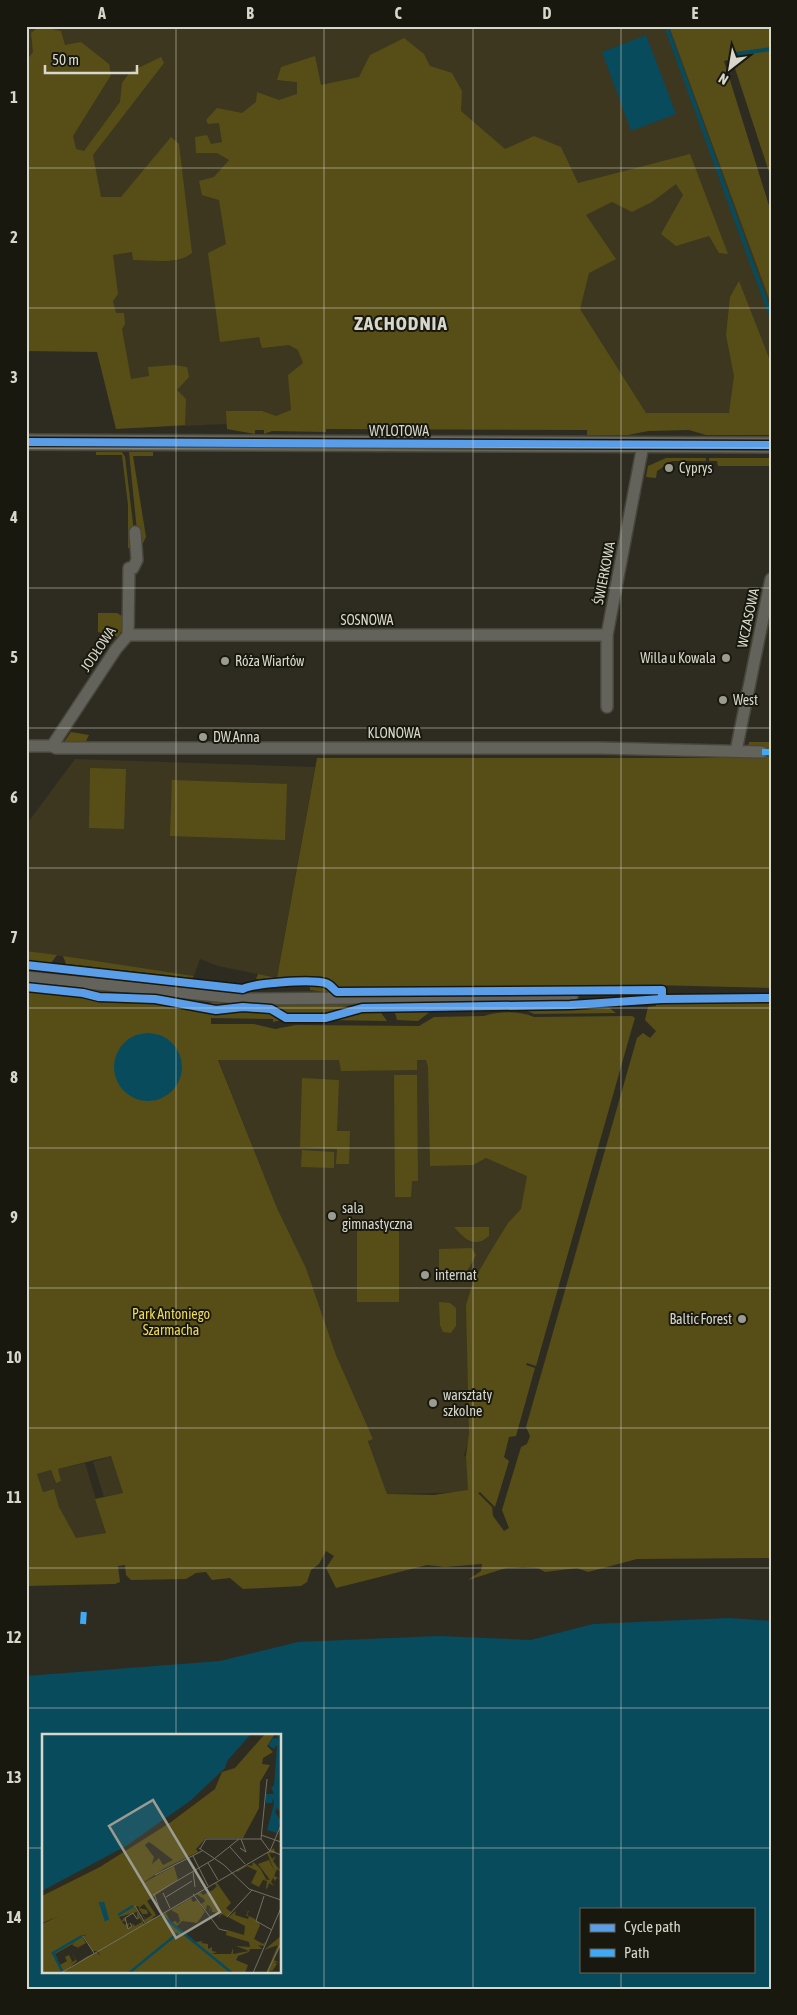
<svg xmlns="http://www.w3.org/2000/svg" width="797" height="2015" viewBox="0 0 797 2015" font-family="'Asap Condensed',sans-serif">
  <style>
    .built { fill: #3c371e }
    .green { fill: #574e17; fill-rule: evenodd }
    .water { fill: #084b5d; fill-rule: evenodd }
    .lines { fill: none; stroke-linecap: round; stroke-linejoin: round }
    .stream { stroke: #084b5d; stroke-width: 4 }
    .street-casing { stroke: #48473d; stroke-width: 14 }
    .secondary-casing { stroke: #48473d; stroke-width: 18 }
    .street { stroke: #64635b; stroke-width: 11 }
    .secondary { stroke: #68655b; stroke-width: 15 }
    .quiet { stroke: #3fa9f5; stroke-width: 6; stroke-dasharray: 12 6; stroke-linecap: butt }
    .cycleway-casing { stroke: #19180f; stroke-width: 11 }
    .cycleway { stroke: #5a9eea; stroke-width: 8 }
    .grid { fill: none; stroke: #d8d7cb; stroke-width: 1; stroke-opacity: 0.55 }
    .poi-dot { fill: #9c9b90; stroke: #19180f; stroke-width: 2 }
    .labels { text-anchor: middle; stroke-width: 4; stroke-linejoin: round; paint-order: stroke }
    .street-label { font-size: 14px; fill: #d8d7cb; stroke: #19180f }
    .poi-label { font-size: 14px; fill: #d8d7cb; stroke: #19180f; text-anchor: start }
    .park-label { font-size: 14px; fill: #f0da55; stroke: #19180f }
    .district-label { font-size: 19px; font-weight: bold; letter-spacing: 1px; fill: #d8d7cb; stroke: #19180f }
    .inset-river { fill: none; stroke: #084b5d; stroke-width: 2.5 }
    .inset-road { fill: none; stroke: #727065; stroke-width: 1 }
    .view { fill: #9c9b90; fill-opacity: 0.15; stroke: #9c9b90; stroke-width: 2.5 }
    .inset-edge { fill: none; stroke: #d8d7cb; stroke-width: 2.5 }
    .neatline { fill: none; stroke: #d8d7cb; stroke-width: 2 }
    .grid-label { font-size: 16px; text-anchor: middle; font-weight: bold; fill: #d8d7cb }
  </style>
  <rect width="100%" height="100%" fill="#2e2c21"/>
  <path class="built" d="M26,26H699L771,229V426L228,424L135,428L26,97Z
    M75,759L315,767L277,978L218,966L200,959L194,976L26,951V825Z
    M218,1059L580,1061L464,1456L481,1459L479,1492L387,1494L368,1440L373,1439L336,1355L306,1268L277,1208Z
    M111,1456L123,1493L104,1497L93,1462Z
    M85,1463L106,1533L69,1541L54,1489L43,1492L37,1474L51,1470L56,1483L58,1469Z"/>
  <path class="green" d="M40,26L61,31L65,45L81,42L109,64L111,75L73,136L76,149L84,151L120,102L122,83L130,72L161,57L164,63L93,155L101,197H121L171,137L179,144L192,253C177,265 152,260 133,260L132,252L113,255L118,294L113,301L116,313H124L125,324L122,329L131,379L149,376L148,367L174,365L187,367L189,377L177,390L186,399L185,425L116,429L97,352L26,351V58L27,60L33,52L31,33Z
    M669,26H771V178L732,59L724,61L771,212V304Z
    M404,38L424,54L430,66L452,73L462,91L461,111L505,149L534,136L561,147L578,183L690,154L728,254L719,253L709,236L676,246L661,234L683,195L676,184L652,202L632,212L612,202L586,215L616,259L589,273L580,309L646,413H729L734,376L726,335L730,297L739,281L771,363V435H706L689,430L648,431L628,435H587V430L326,429V432L272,431L264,434V430H255V434L227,429L226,411H262L276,416L291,410L288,375L303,363L298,350L289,345L262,348L259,337L220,342L208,253L226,244L219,200L202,195L199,181L214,177L229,160L217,153H196L195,137L207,135L211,144L222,142L219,123L208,124L206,120L217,108L242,113L256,102L257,92L279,100L297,94V82L277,80L281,67L315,56L321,85L359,77L370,55Z
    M96,452H122L125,457L134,532L132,548H128V505L122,455H96Z
    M129,452H153V456H133L146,537L142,545L137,531Z
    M666,458H706V461H672L657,471L656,478L646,477L648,466Z
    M709,458H769L771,466H718L717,461H709Z
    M98,613H117L122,616L123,627L118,637L98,632Z
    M71,732L89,735L86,741H115V745H62Z
    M749,742H771V988L653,985L339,989L329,979H256L258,974L277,978L317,758H746Z
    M90,768L126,769L124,829L89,828Z
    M172,780L287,784L285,840L170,836Z
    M26,951L57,955L51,963L26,960Z
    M63,956L194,976L192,978L66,964Z
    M26,983L190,1000L194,1001L196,1004L155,997L99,995L84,991L26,985Z
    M294,983L326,985L334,993L310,990V987L272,986Z
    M26,988L99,998L155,1000L216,1011L240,1008L270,1011L285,1019L273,1022V1019L211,1018V1024H254L275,1029L296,1025L419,1026L434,1017L484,1016C499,1011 520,1011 534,1017L632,1016L635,1018L632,1028L536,1366L527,1363L526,1365L535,1368L516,1436L509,1437L504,1457L509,1461L495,1507L480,1492L478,1493L492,1507L493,1516L504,1531L509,1528L502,1510L521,1447L527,1444L530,1436L526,1427L637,1038L643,1033L650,1038L656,1031L645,1020L648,1007L656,1006V1003L771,1002V1558L637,1559L588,1572L577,1568L545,1572L538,1568L523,1567L506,1568L468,1580L481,1571L482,1564L445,1567L427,1565L336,1588L326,1568L334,1556L326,1551L319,1564L311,1570L307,1582L301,1586L243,1589L230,1578L212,1580L206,1572L196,1573L186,1579L131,1580L126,1575L125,1565L118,1566L120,1582L115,1584L26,1586ZM218,1060H339L341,1071L417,1070V1060H426L428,1067L430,1166L473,1165L486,1158L527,1176L521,1209L508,1223L489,1254L474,1280L466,1305L469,1433L466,1456L468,1490L434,1495L387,1494L368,1441L373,1439L336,1355L306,1268L277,1208ZM111,1456L123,1493L95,1499L106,1533L76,1538L59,1507L54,1489L43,1492L37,1474L51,1470L56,1483L61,1481L58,1469Z
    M211,1002L376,1006H362L327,1017H287L271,1007L208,1006Z
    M563,1006L608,1007L616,1013L534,1014L526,1010L493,1011Z
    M480,1008L482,1010L431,1011L418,1021L397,1020L394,1009Z
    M362,1010H379L387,1021L328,1020Z
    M394,1075H417L418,1181H412L411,1197H395Z
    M302,1078L339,1080L337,1131H350L349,1164H336L337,1149L300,1147Z
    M302,1150L334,1152V1168L301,1167Z
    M454,1227H489V1236C474,1249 465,1239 454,1227Z
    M357,1228L399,1229V1302H357Z
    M472,1248L476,1255C466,1275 462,1281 439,1281V1249Z
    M439,1302L450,1303L456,1308V1326L451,1333L443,1332L440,1325Z"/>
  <path class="water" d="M646,35L676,114L631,131L602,52Z
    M114 1067a34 34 0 1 1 68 0a34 34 0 1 1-68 0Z
    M729,1618L771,1621V1989H26V1676L220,1661L298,1642L438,1636L531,1640L593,1624ZM44,1735H280V1971H44ZM581,1909H753V1971H581Z"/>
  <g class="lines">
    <path class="stream" d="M666,26L771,316
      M735,54L771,49"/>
    <g class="street-casing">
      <path id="street" d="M128,635H607
        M607,707V635L643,445
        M26,746H52L56,748H600L762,752
        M52,746L116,649L128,635L129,568H133L137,560L135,532
        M736,751L771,579
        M26,977L248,999L572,996"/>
    </g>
    <g class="secondary-casing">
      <path id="secondary" d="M26,442L771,445"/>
    </g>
    <use href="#street" class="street"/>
    <use href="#secondary" class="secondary"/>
    <path class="quiet" d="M762,752H771
      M83,1624L84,1609"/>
    <g class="cycleway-casing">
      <path id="cycleway" d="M26,442L771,445
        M26,965L243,989C254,983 311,979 325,983C330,984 333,989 337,992L662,990V999
        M26,987L83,993L99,997L155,999L216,1010L243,1007L271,1009L286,1018H326L362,1008L570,1005L662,999L771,998"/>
    </g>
    <use href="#cycleway" class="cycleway"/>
  </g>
  <path class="grid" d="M176,26V1735M324,26V1989M473,26V1989M621,26V1909M26,168H771M26,308H771M26,448H771M26,588H771M26,728H771M26,868H771M26,1008H771M26,1148H771M26,1288H771M26,1428H771M26,1568H771M26,1708H771M26,1848H44M280,1848H771M176,1971V1989M621,1971V1989"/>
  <g class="poi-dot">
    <circle cx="669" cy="468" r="5"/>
    <circle cx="726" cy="658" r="5"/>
    <circle cx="225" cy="661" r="5"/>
    <circle cx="723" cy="700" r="5"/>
    <circle cx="203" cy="737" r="5"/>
    <circle cx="332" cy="1216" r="5"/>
    <circle cx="425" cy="1275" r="5"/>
    <circle cx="742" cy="1319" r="5"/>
    <circle cx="433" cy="1403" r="5"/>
  </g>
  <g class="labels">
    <g class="street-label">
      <text x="399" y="436">WYLOTOWA</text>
      <text transform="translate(604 573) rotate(-79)" y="5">ŚWIERKOWA</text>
      <text transform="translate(748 618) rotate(-78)" y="5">WCZASOWA</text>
      <text x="367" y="625">SOSNOWA</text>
      <text transform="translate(98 649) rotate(-56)" y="5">JODŁOWA</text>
      <text x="394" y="738">KLONOWA</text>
    </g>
    <g class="poi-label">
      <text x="679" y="473">Cyprys</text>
      <text x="716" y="663" text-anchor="end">Willa u Kowala</text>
      <text x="235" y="666">Róża Wiartów</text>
      <text x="733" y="705">West</text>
      <text x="213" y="742">DW.Anna</text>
      <text x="342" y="1213">sala<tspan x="342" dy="16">gimnastyczna</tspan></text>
      <text x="435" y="1280">internat</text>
      <text x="732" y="1324" text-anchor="end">Baltic Forest</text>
      <text x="443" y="1400">warsztaty<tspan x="443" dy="16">szkolne</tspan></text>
    </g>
    <g class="park-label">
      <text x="171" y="1319">Park Antoniego<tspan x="171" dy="16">Szarmacha</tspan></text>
    </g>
    <g class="district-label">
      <text x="401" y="330">ZACHODNIA</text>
    </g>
  </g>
  <g transform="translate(42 1734)">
    <rect width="239" height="239" fill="#2e2c21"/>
    <path d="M233,0L225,12L231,18L221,24L220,30L228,31L218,48L217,74L201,104H164L154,115L156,118L123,134L96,152L132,132L136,146L105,167L114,181L109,185L120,181L154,208L161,207L159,209L166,210V215L170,213V217L175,218L170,220H189L191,214V220L207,217L194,212L208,213L207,208L184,201L185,196L202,201L203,192L186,183L194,177L193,181L206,185L207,182H204L206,177L199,175L207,177L205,181L213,185L218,191L212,205L221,210L223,208L222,212L216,211L220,215H208L207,218L196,222L194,226L206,231L203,239H0V190L17,182L0,189V162L58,133L129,88L173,55L180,38L193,34L222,1ZM107,108L110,110L131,126L121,131L117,124L110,130L112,123L103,111ZM102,170L110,181L102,186L104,189L102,190L93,173L96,172V173H97V175L103,184V185L100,180H106L105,176L97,174ZM95,178V186L98,184L100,188L93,192L90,189L91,192L86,195L87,189L83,191L80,188L84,186L82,183L80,187L77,183ZM45,200L42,202L51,217H56L58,222L55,218L44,223L24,237L35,227L28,215L34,226L28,229L30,227L27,221L23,223L25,227L18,231L13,220L34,208L30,211L37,214L35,210L37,213L44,209L40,202ZM232,114L233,119H227L230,125L234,122L231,127L239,138L235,135L232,142L239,145L235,144L233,147L231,144L229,148L232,152L227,149L225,155L228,157L225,155L224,154L225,147L221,146L217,153L209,149L215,137L205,132L195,138L194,136L206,131L210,132L211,128L218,134L210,149L218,134L224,145H221L228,146L216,130L227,126L233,138L225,119ZM172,149H175L189,169L184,174L189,178L185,183L180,180L176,185L179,179L170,178L169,172L167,180L168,172L165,171L164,176L159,170L163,167L162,165L154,160L158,158L161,161L171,156L175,152ZM149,164L151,168L155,166L163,178L155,189L140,187L135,192L130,188L134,187L135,190L138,187L136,180L129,176L124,179L128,187L120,181ZM239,202V211L232,226L238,229L232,228L235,230L231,236L224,239L236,211L222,216Z" fill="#574e17" fill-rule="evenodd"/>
    <path d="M0,0H209L185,27L183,34L148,67L84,112L0,157ZM234,0H239V79L235,74L233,78L239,87L235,99L225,96L232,70L231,64L230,69H224L223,60H232L229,53L232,52L235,11L232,15L226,11L231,4H236Z" fill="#084b5d"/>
    <path class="inset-river" d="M58,168L64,187M61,168L66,186M76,181L91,172M119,181L190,239M20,237L11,219L40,202M87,239L136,199"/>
    <path class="inset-road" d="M219,101L239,108M219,105L225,45M219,105L227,116L239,121M188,113L203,130M157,114L182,131L207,155L239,166M198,114L204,118L199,105M158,115L164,105H219M151,122L166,152M166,129L176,146M151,138L153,153M113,141L160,117M121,159L128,174M112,160L119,179M151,160L177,195L185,197M111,161L172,125L197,105M222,162L214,187L230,196M124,163L150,147M93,172L103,189M185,183L210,156M88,189L90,192L86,195L83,184L91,179L95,185M41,202L52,219M19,239L228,117L239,91M211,239L239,174M225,239L239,209"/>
    <path class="view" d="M111,66L178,178L134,204L67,92Z"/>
    <rect width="239" height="239" class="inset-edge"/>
  </g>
  <rect width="797" height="2015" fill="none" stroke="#19180f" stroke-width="55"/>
  <rect x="580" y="1908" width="175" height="65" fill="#19180f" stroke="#65645a"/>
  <rect x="590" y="1924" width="25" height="8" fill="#5a9eea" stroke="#65645a"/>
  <text x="624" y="1932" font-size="15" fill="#d8d7cb">Cycle path</text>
  <rect x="590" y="1949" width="25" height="8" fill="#3fa9f5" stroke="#65645a"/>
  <text x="624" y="1958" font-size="15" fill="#d8d7cb">Path</text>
  <g transform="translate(730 68) rotate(211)" stroke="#19180f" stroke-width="4" paint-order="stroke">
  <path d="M0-4L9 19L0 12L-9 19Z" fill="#d8d7cb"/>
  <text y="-8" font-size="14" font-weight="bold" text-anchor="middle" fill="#d8d7cb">N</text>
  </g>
  <path d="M45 65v8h92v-8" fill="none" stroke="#d8d7cb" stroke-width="2.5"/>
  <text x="52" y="65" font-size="15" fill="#d8d7cb" stroke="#19180f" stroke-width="4" paint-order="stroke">50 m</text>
  <rect x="28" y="28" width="742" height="1960" class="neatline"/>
  <g class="grid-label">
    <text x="102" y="19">A</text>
    <text x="250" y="19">B</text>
    <text x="398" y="19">C</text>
    <text x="547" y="19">D</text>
    <text x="695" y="19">E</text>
    <text x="14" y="103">1</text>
    <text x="14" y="243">2</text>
    <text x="14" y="383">3</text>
    <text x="14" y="523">4</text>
    <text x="14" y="663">5</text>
    <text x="14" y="803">6</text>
    <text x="14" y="943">7</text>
    <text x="14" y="1083">8</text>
    <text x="14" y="1223">9</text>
    <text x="14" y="1363">10</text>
    <text x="14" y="1503">11</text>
    <text x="14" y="1643">12</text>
    <text x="14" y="1783">13</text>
    <text x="14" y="1923">14</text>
  </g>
</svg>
